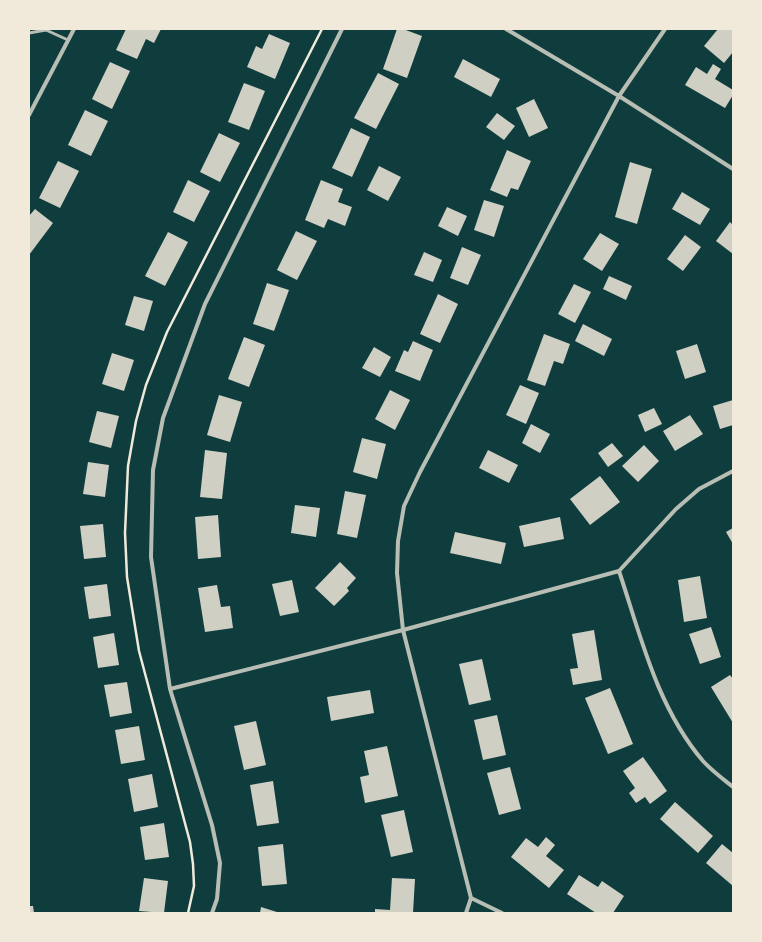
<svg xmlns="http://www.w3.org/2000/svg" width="762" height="942" viewBox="0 0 762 942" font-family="Merriweather,serif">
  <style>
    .building { fill: #cfcfc3 }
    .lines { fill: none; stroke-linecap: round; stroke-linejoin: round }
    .path { stroke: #f1e9da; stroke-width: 2.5 }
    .service { stroke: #b8beb3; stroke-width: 3 }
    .minor { stroke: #b8beb3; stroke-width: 4 }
  </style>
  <rect width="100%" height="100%" fill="#0f3d3e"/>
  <path class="building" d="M126,29H161L154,43L146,39L137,59L116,50Z
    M397,29H403L422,36L407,78L383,69Z
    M718,29H733V52L724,63L704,46Z
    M269,34L290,43L275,79L247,67L256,46L262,49Z
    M463,59L500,79L491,97L454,77Z
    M110,62L130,71L112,109L92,99Z
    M713,64L721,69L715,79L733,90V95L725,108L685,85L696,67L707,74Z
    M378,73L399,84L376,129L354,118Z
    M244,83L265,91L249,130L228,122Z
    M534,99L548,128L529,137L516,108Z
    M85,110L108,121L91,156L68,145Z
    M497,113L515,126L504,140L486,127Z
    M351,128L370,137L352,177L332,168Z
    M219,133L240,143L220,182L200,172Z
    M507,150L531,161L518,190L511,188L507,197L490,190Z
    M58,161L79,171L60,208L39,198Z
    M630,162L652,169L637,224L615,217Z
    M379,166L401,177L388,201L367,190Z
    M188,180L210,191L194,222L173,212Z
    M321,180L343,189L338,202L352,207L345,226L328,219L324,228L305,220Z
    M682,192L710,209L700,225L672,209Z
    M484,200L504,206L494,237L474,230Z
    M447,207L467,216L458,236L438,226Z
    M35,209L53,223L29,255V216Z
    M730,222L733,225V254L716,241Z
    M296,231L317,241L297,280L277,270Z
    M168,232L188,242L165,286L145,276Z
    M600,233L619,244L602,271L583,259Z
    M685,235L701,247L683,271L667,259Z
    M462,247L481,255L468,285L450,278Z
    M424,252L442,260L433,282L414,275Z
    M609,276L632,286L626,300L603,289Z
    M267,283L289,290L274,331L253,324Z
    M574,284L591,292L575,323L558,314Z
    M438,294L458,304L440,343L420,334Z
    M134,296L153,301L144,331L125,325Z
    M583,324L612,339L604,356L575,341Z
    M544,334L570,344L563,364L554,361L545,386L527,380Z
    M244,337L265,345L249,387L228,379Z
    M413,341L433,350L420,381L395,371L404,350L408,352Z
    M697,344L706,372L685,379L676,351Z
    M374,347L391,357L380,377L362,368Z
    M112,353L134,360L124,391L102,384Z
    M520,385L539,393L526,424L506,415Z
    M390,390L410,400L395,430L375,419Z
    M219,395L242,402L230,442L207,435Z
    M733,400V425L720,429L713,406Z
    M654,408L662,424L645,432L638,415Z
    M97,411L119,416L111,448L89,442Z
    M690,415L703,434L675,451L663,431Z
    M531,424L550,434L540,453L522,443Z
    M362,438L386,444L377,479L353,472Z
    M612,443L623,456L608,467L598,453Z
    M644,445L659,461L638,482L622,466Z
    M205,450L227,453L222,499L200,497Z
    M488,450L518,465L509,483L479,468Z
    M88,462L109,465L105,497L83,494Z
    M600,476L620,502L590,525L570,499Z
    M345,491L366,495L357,538L337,534Z
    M295,505L320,508L316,537L291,533Z
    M218,515L221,557L198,559L195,517Z
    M560,517L564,539L524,547L519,526Z
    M103,524L106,557L84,559L80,526Z
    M733,528V544L726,532Z
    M455,532L506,543L501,564L450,553Z
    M340,562L356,578L347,588L349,591L334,606L315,588Z
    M700,576L707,618L684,622L678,580Z
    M292,580L299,612L280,616L272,584Z
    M107,584L111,616L89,619L84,587Z
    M217,585L221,607L230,606L233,628L205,632L198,588Z
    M711,627L721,657L700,664L689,634Z
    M594,630L602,680L573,685L570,669L578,668L572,634Z
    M114,633L119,665L98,668L93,637Z
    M482,659L491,700L469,705L459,664Z
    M730,675L733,679V723L711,687Z
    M127,682L132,713L110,717L104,685Z
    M610,688L633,744L608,754L585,698Z
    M370,690L374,713L331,721L327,697Z
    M497,715L506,755L483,760L474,720Z
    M256,721L266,765L244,770L234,726Z
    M139,726L145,760L121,764L115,730Z
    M387,746L398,796L365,803L360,777L369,775L364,751Z
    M643,757L667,791L650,804L645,797L636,803L629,793L635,788L623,771Z
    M510,767L521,809L499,815L487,773Z
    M152,774L158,807L134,812L128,779Z
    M273,781L279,823L257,826L250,785Z
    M675,802L713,836L698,853L660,819Z
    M404,810L413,852L391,857L381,815Z
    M164,823L169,857L145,860L140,827Z
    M546,837L555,845L546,856L564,870L549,888L511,857L526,838L538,847Z
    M283,844L287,884L262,886L258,847Z
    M722,844L733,853V886L706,863Z
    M579,875L598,887L602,881L624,896L613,913H596L567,894Z
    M144,878L168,881L164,913L139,911Z
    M392,878L415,879L413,913H375V909L390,910Z
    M29,906H33L34,913H29Z
    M261,907L280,913H260Z"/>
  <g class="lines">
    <path class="path" d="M188,913L194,886L193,864L190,842L139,651L127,577L125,533L128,466L136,421L146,385L167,332L322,29"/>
    <path class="service" d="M29,33L46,30L68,40"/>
    <path class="minor" d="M506,29L619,96L733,169
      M29,115L74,29
      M619,571C641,637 657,707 703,761C712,771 723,779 733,787
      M170,689L403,630L619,571L676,509L699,489L733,471
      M471,898L502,913
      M212,913L217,899L220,863L212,825L170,689L151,557L153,470L163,418L205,304L342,29
      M466,913L471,898L403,630L397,573L398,541L404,506L420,472L619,96L665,29"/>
  </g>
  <rect width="762" height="942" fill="none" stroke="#f1e9da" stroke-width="60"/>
</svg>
